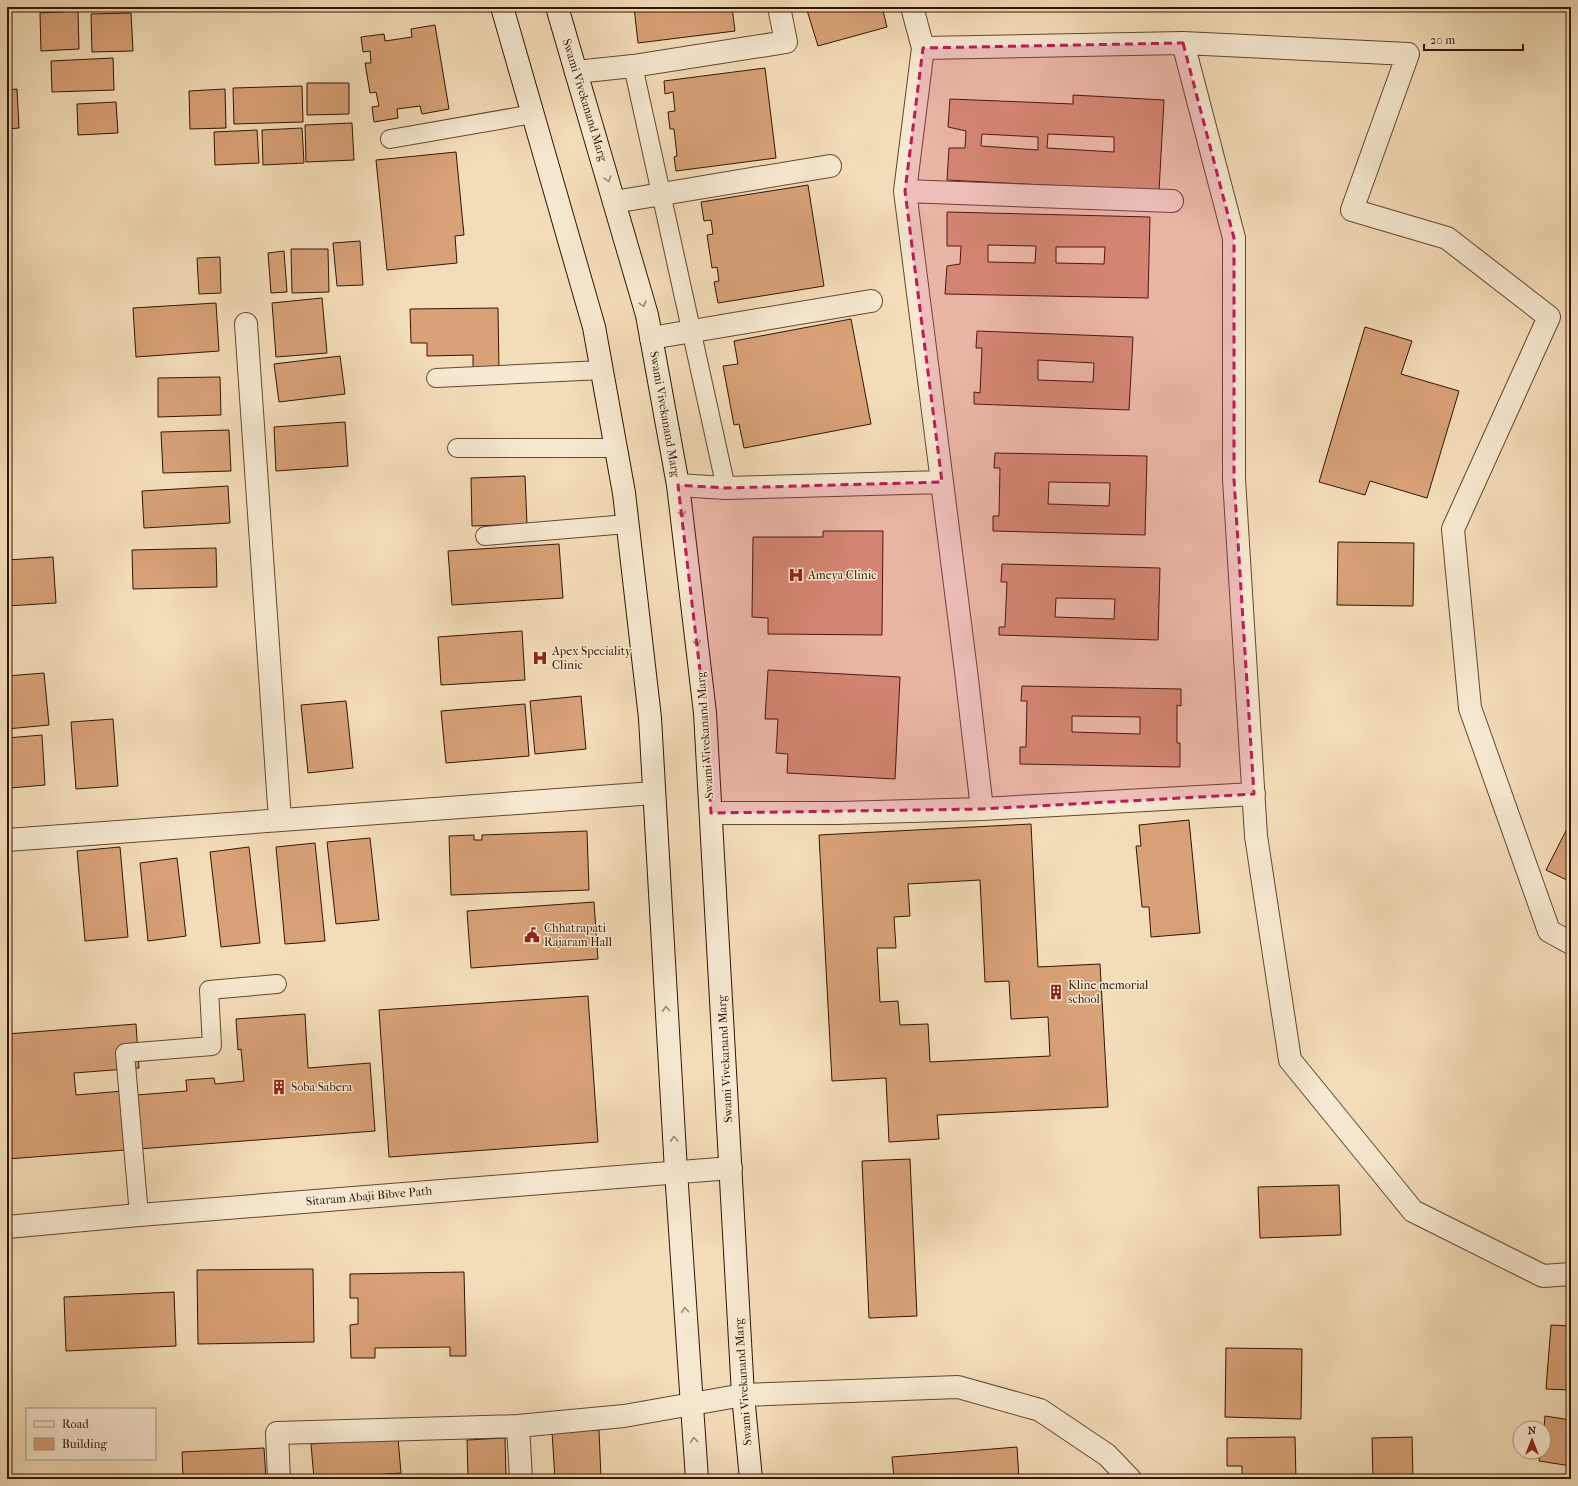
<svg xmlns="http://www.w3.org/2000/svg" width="1578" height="1486" font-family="'IM FELL French Canon',serif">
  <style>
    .building { fill: #d8a177; stroke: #321507; fill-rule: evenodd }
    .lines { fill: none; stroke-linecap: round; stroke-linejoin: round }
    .service-casing { stroke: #624733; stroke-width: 20 }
    .minor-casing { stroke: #624733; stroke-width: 24 }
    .tertiary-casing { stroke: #624733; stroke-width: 24 }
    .secondary-casing { stroke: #321507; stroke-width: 24 }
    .service { stroke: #f7e9d1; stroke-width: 18 }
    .minor { stroke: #f7e9d1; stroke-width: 22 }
    .tertiary { stroke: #f7e9d1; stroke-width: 22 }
    .secondary { stroke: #f7e9d1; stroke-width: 22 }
    .oneway { stroke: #9e8a76 }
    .marked { fill: #c2185b; fill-opacity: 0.2; stroke: #c2185b; stroke-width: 3; stroke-dasharray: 8 5; stroke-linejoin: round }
    .labels { text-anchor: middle; stroke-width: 3; stroke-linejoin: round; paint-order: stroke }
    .street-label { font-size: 12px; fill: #321507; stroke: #f7e9d1 }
    .poi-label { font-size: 12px; fill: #321507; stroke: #f7e9d1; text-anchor: start }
  </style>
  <rect width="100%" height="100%" fill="#f3ddb8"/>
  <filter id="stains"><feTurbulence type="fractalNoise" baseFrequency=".005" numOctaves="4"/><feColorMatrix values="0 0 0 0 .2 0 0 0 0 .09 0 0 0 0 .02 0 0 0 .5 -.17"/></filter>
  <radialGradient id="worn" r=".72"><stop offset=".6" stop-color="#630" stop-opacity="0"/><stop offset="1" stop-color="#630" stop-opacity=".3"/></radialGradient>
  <path class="building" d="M634,7H732L735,31L638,43Z
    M806,7H882L887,27L818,46Z
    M78,11L79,49L41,51L40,13Z
    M131,13L133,51L92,52L91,14Z
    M7,16L10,55H7Z
    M435,25L449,109L422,114L420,106L397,109L398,118L374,122L372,107L379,106L376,92L370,93L365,63H371L370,51L363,52L361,37L384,34L385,41L412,37L411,29Z
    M113,58L114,90L52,92L51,61Z
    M765,68L776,158L676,171L674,157L677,156L674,129H670L668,112L675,111L673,92L665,94L664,81Z
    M307,83H349V114L307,115Z
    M302,86L303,122L234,124L233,88Z
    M17,89L19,128L7,129V90Z
    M225,89L226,128L190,129L189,91Z
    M1073,95L1164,100L1159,191L947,180L949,148H965L966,131L948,127L950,99L1073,104ZM982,134L1038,137V150L981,146ZM1048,134L1114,137V152L1047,148Z
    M116,102L118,133L78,135L77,104Z
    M352,123L354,160L306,162L305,125Z
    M302,128L304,163L263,165L262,130Z
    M257,130L259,163L215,165L214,132Z
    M456,152L464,235L455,236L457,263L387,270L376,160Z
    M808,185L824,286L718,303L714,282L719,281L717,267L712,268L707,235L713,234L711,220L704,221L701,202Z
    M947,212L1150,217L1148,298L945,294L947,266L960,264L961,246H947ZM988,245L1036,246L1035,263L988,262ZM1056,247H1105L1104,264L1056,263Z
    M360,241L363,285L337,286L333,243Z
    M291,249H328L329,292L292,293Z
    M284,251L287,292L271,293L268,253Z
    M220,257L221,293L199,294L197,258Z
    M322,298L327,353L276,357L272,303Z
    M216,303L219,351L136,357L133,308Z
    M498,308L499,370H473V355L427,356V343H411L410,309Z
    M851,319L871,424L744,448L739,424L734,425L723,366L738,364L734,341Z
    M1365,327L1412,341L1401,374L1459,391L1427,498L1370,481L1365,495L1319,482Z
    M977,331L1133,337L1129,410L974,404V392L980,393L982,348H976ZM1038,360L1094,363L1093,382L1038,380Z
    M340,356L345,394L279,402L274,364Z
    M220,377L221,415L158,417V378Z
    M345,422L348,466L276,471L274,427Z
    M229,430L231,471L163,473L161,432Z
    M995,453L1147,456L1145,535L993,531V516H999L1000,468H994ZM1049,482L1110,483L1109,506L1048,504Z
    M525,476L527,524L472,526L471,478Z
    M228,486L230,523L144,528L142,491Z
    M823,531H883L882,635L768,634V618L752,617L753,537H823Z
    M1338,542L1414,543L1413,606L1337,605Z
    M559,544L563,598L452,605L448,551Z
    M216,548L217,587L133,589L132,550Z
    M53,557L56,603L7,606V560Z
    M1002,564L1160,568L1158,640L999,635V627H1005L1007,582H1001ZM1056,598L1115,599L1114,619L1055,617Z
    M1571,569V630L1567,570Z
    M522,631L525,680L441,685L438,637Z
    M768,670L900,677L895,779L787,773L788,754L776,753L778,719H765Z
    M44,673L49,725L7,729V676Z
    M1022,686L1181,689V706L1177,705V743H1180V767L1020,764V747H1026L1027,701H1021ZM1072,716L1140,717V734L1072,732Z
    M581,696L586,749L535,754L530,701Z
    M346,701L353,768L308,773L301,705Z
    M525,704L529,756L446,763L441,711Z
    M113,719L118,786L76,789L71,722Z
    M42,735L45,785L10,788L7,738Z
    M1189,820L1200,933L1151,937L1149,907H1142L1136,846H1141L1139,825Z
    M1571,821V882L1546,870Z
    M1031,824L1038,967L1100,964L1108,1107L937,1115L939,1139L889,1142L886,1078L832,1081L819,835ZM980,880L985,982L1009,981L1011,1019L1048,1017L1050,1056L930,1062L928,1024L900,1025L898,1001L880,1002L877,948H896L894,917L910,916L908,884Z
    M587,831L589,890L451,895L449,836L474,835V840H482V835Z
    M370,838L379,920L336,924L327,842Z
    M315,843L325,941L285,944L276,847Z
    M120,847L128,937L85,941L77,851Z
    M249,847L260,943L221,947L210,852Z
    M177,858L186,936L148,941L140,863Z
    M594,902L598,959L471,968L467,911Z
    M588,996L598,1142L389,1157L379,1010Z
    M305,1014L308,1068L370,1063L375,1131L7,1159V1034L136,1024L139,1068L74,1073L76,1095L123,1091L124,1096L187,1091L186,1080L214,1078L215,1084L244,1081L241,1049L238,1050L236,1019Z
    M910,1159L917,1316L869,1318L862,1161Z
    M1339,1185L1341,1235L1260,1238L1258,1187Z
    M313,1269L314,1342L198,1344L197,1270Z
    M464,1272L466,1356H450V1347L375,1348V1358H351L350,1325L358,1324V1298H350V1274Z
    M174,1292L176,1346L66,1351L64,1297Z
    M1551,1325L1571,1326V1390L1546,1389Z
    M1226,1348L1302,1349L1301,1419L1225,1417Z
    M1545,1416L1571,1420V1466L1539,1461L1540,1452H1544V1428Z
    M599,1430L601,1478L555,1479L552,1432Z
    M1295,1437L1296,1479H1242V1466H1227V1438Z
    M1412,1437L1413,1479H1373L1372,1438Z
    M398,1438L401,1473L314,1479L311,1444Z
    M505,1438L506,1476L468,1477L467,1440Z
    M1017,1447L1019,1479H894L892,1457Z
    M264,1448L266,1479H183L182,1452Z"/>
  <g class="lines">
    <g class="service-casing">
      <path id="service" d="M633,66L726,488
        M390,139L533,114
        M436,378L602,370
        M457,448H616
        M485,536L627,524
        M139,1215L125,1053L212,1046L209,990L277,984"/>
    </g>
    <g class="minor-casing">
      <path id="minor" d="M912,7L923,48L1183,43L1234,238V479L1256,836L1290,1060L1413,1211L1543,1276L1571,1274
        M1183,43L1408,54L1352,210L1447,238L1549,317L1453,529L1470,708L1549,931L1571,943
        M576,72L633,66L786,42L779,7
        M905,191L1172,201
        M614,202L830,166
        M246,324L280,820
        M651,338L871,301
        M942,482L966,671L982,809
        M678,485L726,488L942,482L905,191L923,48
        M711,813H839L982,809L1254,794
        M7,840L654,793
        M518,1426L521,1479
        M279,1479L277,1433L518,1426L624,1416L743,1395L958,1387L1040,1410L1107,1455L1130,1479"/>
    </g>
    <g class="tertiary-casing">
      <path id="tertiary" d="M7,1227L139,1215L731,1168"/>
    </g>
    <g class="secondary-casing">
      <path id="secondary" d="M502,7L594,327L624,493L650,718L676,1171L697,1479
        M557,7L647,315L678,485L705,713L743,1395L751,1479"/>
    </g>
    <use href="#service" class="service"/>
    <use href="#minor" class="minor"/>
    <use href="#tertiary" class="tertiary"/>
    <use href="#secondary" class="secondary"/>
  </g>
  <defs><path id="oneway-chevron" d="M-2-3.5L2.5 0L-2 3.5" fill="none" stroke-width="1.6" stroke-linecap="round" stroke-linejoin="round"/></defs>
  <g class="oneway">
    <use href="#oneway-chevron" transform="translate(608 179) rotate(74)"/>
    <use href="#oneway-chevron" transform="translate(643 304) rotate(74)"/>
    <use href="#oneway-chevron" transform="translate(682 514) rotate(83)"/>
    <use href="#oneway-chevron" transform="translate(697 643) rotate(83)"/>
    <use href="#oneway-chevron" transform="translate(666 1009) rotate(-93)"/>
    <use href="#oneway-chevron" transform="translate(674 1139) rotate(-93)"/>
    <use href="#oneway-chevron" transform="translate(685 1310) rotate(-94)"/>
    <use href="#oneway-chevron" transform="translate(694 1440) rotate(-95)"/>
  </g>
  <path class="marked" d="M1183,43L1234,238V479L1254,794L982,809L711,813L705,713L678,485L726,488L942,482L905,191L923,48Z"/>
  <defs>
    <g id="hospital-bare" transform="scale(1.2)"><path d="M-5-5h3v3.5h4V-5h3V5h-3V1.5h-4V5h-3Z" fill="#8f2418" stroke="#f7e9d1" stroke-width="2.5" paint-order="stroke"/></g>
    <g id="civic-bare" transform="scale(1.2)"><path d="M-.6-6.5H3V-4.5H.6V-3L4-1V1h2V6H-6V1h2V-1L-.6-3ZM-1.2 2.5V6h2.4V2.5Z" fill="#8f2418" stroke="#f7e9d1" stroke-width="2.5" paint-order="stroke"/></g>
    <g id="building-bare" transform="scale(1.2)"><path d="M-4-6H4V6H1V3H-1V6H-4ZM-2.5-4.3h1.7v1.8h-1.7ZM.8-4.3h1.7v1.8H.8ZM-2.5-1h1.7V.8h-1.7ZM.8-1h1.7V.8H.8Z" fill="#8f2418" stroke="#f7e9d1" stroke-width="2.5" paint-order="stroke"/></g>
  </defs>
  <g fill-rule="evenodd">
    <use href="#hospital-bare" x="796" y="575"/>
    <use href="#hospital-bare" x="540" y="658"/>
    <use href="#civic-bare" x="532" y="935"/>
    <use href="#building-bare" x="1056" y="992"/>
    <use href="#building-bare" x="279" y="1087"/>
  </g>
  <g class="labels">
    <g class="street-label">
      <text transform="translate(585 100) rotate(73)" y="4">Swami Vivekanand Marg</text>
      <text transform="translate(665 414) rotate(80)" y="4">Swami Vivekanand Marg</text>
      <text transform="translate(705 735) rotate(-94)" y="4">Swami Vivekanand Marg</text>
      <text transform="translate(725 1059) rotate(-93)" y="4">Swami Vivekanand Marg</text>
      <text transform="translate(369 1196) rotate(-5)" y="4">Sitaram Abaji Bibve Path</text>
      <text transform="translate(743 1382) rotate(-94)" y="4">Swami Vivekanand Marg</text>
    </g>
    <g class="poi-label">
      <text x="808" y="579">Ameya Clinic</text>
      <text x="552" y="655">Apex Speciality<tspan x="552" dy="14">Clinic</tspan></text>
      <text x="544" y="932">Chhatrapati<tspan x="544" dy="14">Rajaram Hall</tspan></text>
      <text x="1068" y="989">Kline memorial<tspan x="1068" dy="14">school</tspan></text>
      <text x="291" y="1091">Soba Sabera</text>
    </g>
  </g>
  <rect width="1578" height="1486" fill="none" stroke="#f3ddb8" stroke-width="24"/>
  <rect x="8" y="8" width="1562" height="1470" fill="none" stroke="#321507" stroke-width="2"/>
  <rect x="12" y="12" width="1554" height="1462" fill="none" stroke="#321507"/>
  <rect x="26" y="1408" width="130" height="52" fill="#f7e9d1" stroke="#a89480"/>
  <rect x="34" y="1421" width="20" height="6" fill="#f7e9d1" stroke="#a89480"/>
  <text x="62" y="1428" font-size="12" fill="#321507">Road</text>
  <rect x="34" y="1438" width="20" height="12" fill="#d8a177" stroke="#a89480"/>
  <text x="62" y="1448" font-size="12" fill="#321507">Building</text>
  <g transform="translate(1532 1440)"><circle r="19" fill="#f7e9d1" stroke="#a89480"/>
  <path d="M0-3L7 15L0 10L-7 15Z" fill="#8f2418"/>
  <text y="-6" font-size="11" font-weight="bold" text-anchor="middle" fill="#321507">N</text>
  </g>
  <path d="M1424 44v6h99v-6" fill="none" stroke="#321507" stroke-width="2"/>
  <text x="1430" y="44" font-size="12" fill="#321507" stroke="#f7e9d1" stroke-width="3" paint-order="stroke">20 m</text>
  <rect width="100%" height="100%" filter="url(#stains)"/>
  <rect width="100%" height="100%" fill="url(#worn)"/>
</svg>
